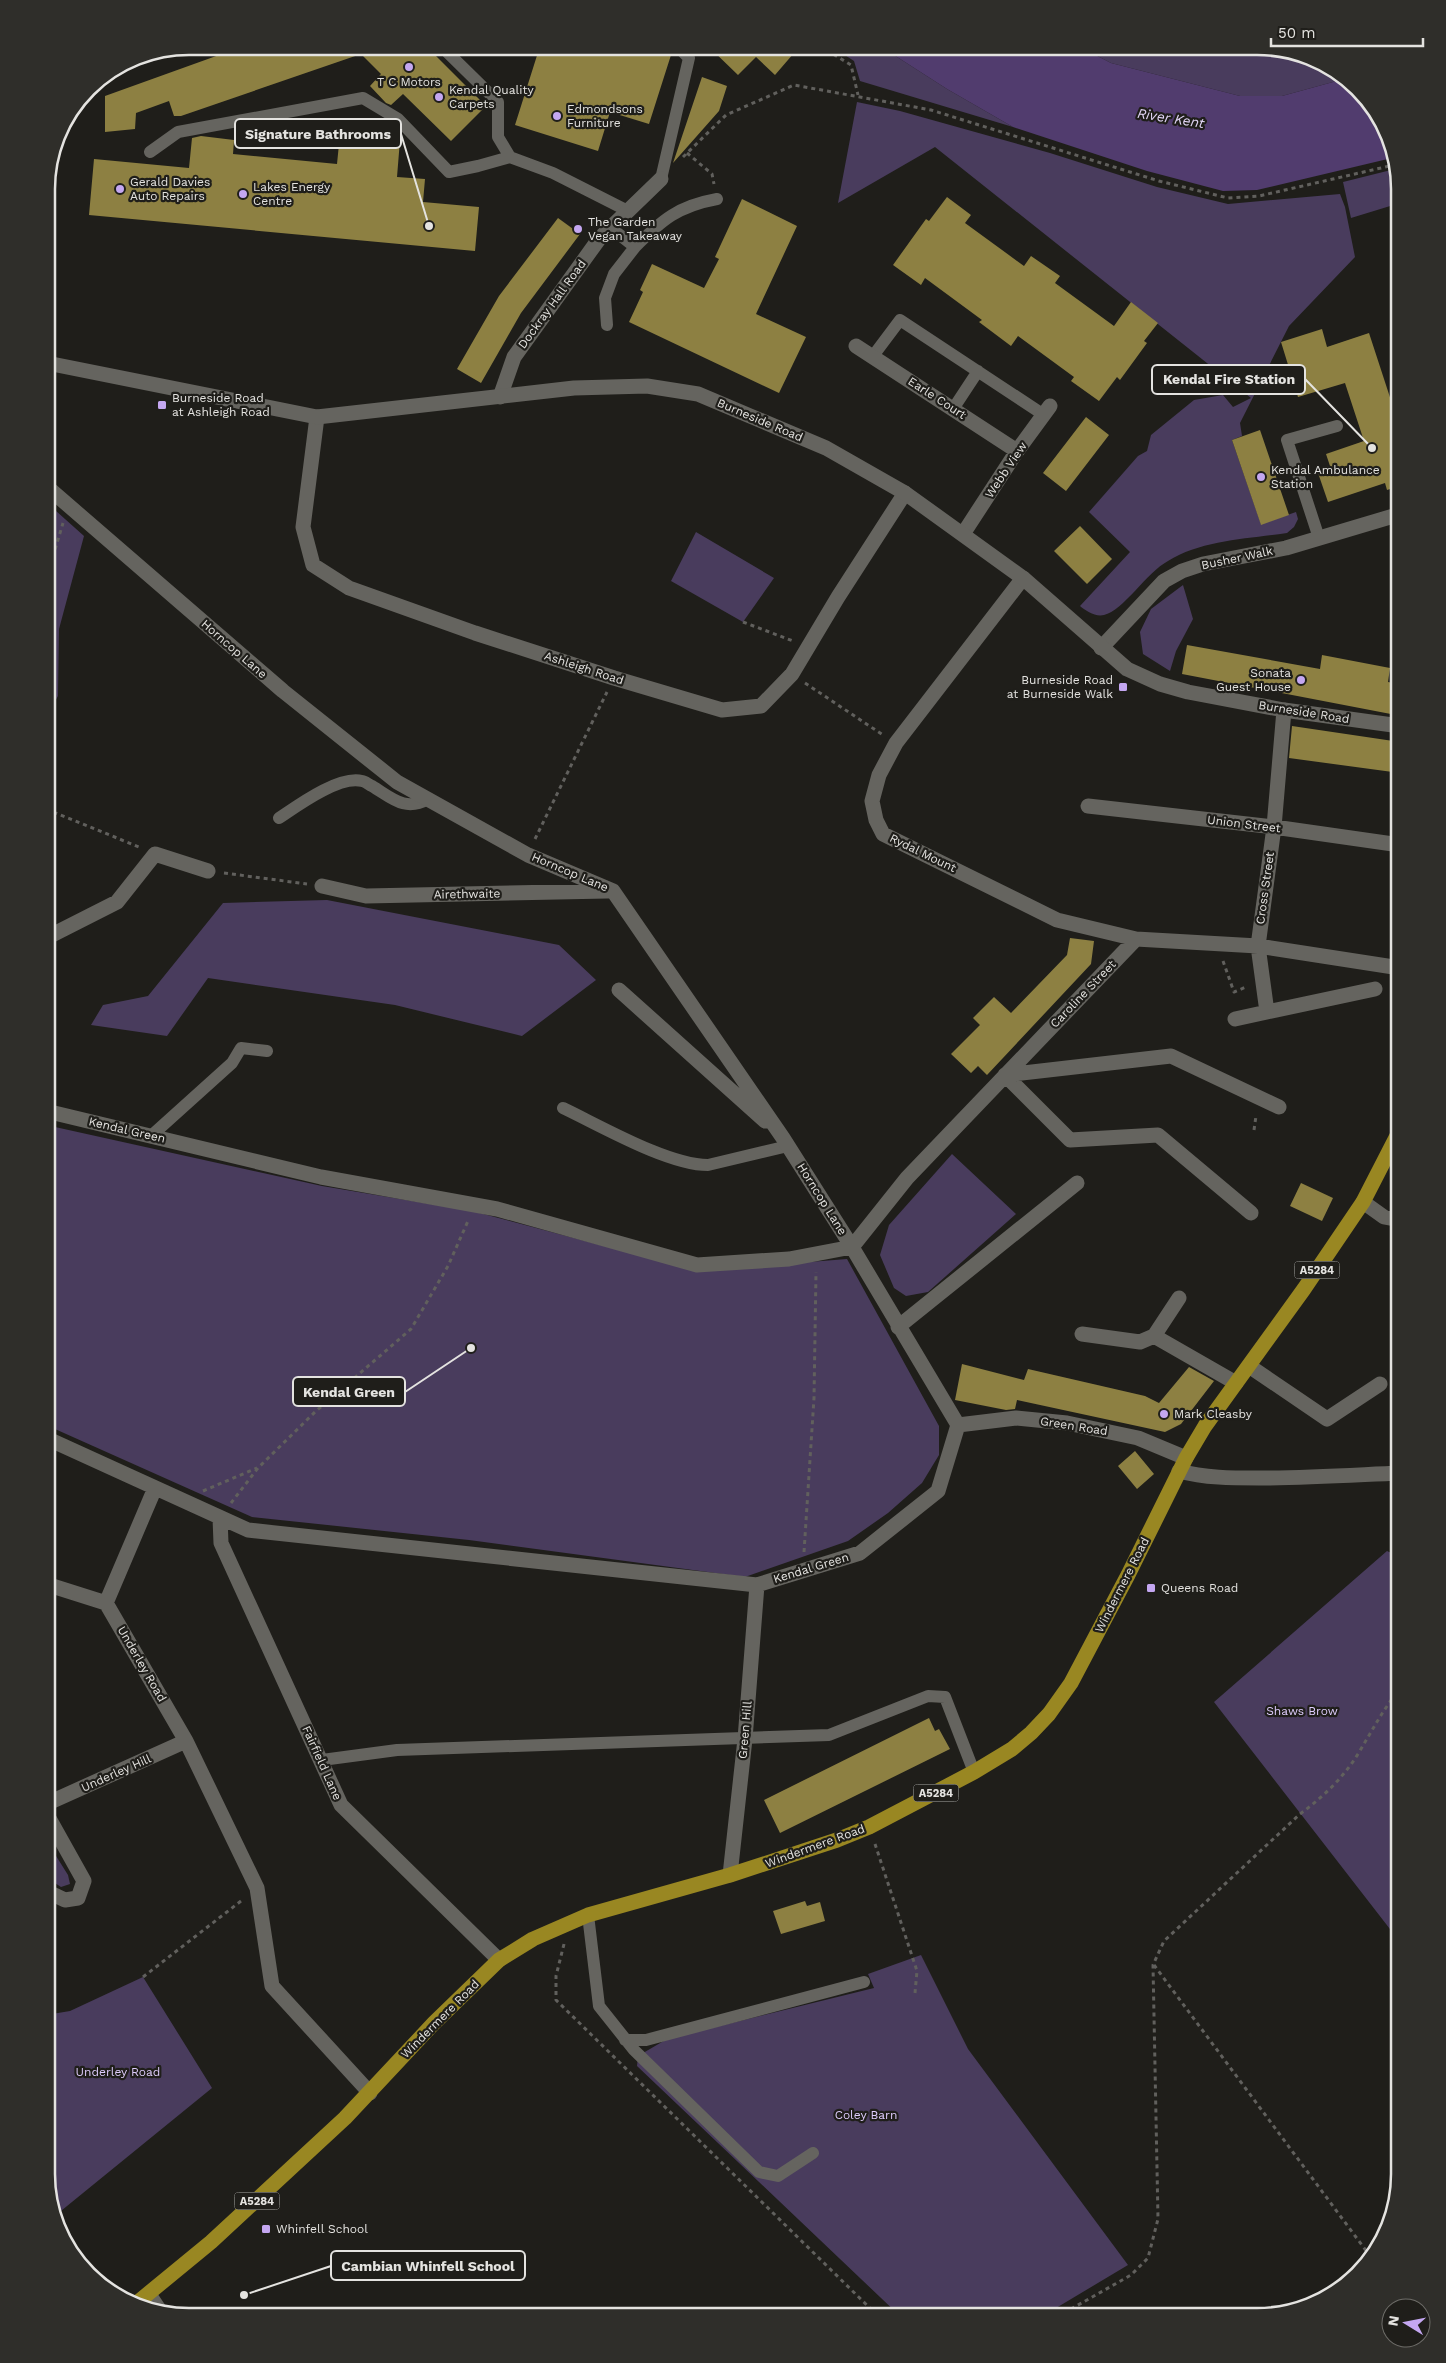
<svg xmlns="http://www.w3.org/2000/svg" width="1446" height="2363" font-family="'Work Sans',sans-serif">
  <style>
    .green { fill: #493c5d }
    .water { fill: #513c6e }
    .building { fill: #8d8042 }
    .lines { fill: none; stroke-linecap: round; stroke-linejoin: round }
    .path { stroke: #61605d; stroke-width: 3; stroke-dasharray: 4 4; stroke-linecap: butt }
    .service { stroke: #65645f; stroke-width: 12 }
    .minor { stroke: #65645f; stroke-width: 15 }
    .tertiary { stroke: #65645f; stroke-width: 15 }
    .trunk { stroke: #998722; stroke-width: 15 }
    .poi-dot { fill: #c4a7f1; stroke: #1f1e1a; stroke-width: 2 }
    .labels { text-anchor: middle; stroke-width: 4.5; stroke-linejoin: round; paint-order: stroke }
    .shield { fill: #1f1e1a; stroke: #a9a8a5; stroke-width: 1 }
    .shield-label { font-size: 11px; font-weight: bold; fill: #e4e3e0 }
    .poi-label { font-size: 12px; fill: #e4e3e0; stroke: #1f1e1a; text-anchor: start }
    .street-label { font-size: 12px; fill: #e4e3e0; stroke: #1f1e1a }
    .park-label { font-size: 12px; fill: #deccfc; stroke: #1f1e1a }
    .water-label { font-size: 14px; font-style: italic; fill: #e0d4f4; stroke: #1f1e1a }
    .rim { fill: none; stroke: #e4e3e0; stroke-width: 2.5 }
    .leader { fill: none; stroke: #e4e3e0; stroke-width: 2 }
    .callout-dot { fill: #e4e3e0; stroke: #1f1e1a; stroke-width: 2 }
    .callout { fill: #1f1e1a; stroke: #e4e3e0; stroke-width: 2 }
    .callout-label { font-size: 14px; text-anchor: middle; font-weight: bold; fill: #e4e3e0 }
  </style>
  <rect width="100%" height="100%" fill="#1f1e1a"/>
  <path class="green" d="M831,46H880L947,89L1013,127L860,81L854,61Z
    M1080,47H1267L1337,70L1344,79L1282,96H1240L1111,63Z
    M857,102L900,111L1050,153L1157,187L1228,204L1340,194L1345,207L1355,257L1289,326L1240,423L1242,436L1232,440L1261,524L1296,512L1298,519L1294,527L1287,533C1248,539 1202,540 1168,561C1147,572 1123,611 1104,615C1095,617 1086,611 1080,606L1130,552L1089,512L1138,456L1147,451L1151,435L1194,400L1223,395L1233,407L1251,398L935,147L838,203Z
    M1395,169L1400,189V203L1351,218L1343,182Z
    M46,502L84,536L59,629L58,696L46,718Z
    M696,532L774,578L743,622L671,581Z
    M1183,585L1193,619L1176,651L1170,671L1143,654L1140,632L1151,609Z
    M327,900L559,945L596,980L522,1036L395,1005L208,978L167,1036L91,1025L103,1005L148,996L223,903Z
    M46,1125L322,1186L472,1211L698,1271L847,1259L939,1426V1455L922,1483L888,1513L848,1541L745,1577L469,1540L252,1517L46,1425Z
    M952,1154L1016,1214L928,1292L906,1296L894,1288L880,1255L889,1225Z
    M1387,1551L1400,1557V1942L1214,1702Z
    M46,1840L68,1875L70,1884L61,1887L46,1877Z
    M921,1955L968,2049L1128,2265L1041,2317H901L637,2066L638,2056L667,2039L874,1988L868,1974Z
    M143,1977L212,2088L56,2215L46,2174V2015L70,2011Z"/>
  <path class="water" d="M880,46L1080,47L1111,63L1240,96H1282L1344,79L1385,125L1392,158L1257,190L1223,191L1147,171L1013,127L947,89Z"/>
  <path class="building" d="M244,46H426L486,106L451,141L403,94L391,105L386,103L370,86L381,74L361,54L181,116H174L169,101L136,113L135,129L105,132V96Z
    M540,46H645L671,55L649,124L610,112L598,151L515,125Z
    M708,46H800L775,75L756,57L738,75Z
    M702,77L727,86L719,111L673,163Z
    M340,134L400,140L397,177L425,179L423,202L479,207L475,251L89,215L94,159L189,168L192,138L201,136L234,140L233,154L337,164Z
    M947,197L971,215L965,223L1024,266L1031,256L1060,276L1055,283L1114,326L1131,302L1158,323L1144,341L1147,343L1120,380L1117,377L1099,401L1071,381L1074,377L1018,336L1011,346L979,322L982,320L925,278L921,285L893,265L926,219L929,221Z
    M742,199L797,226L756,314L806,337L779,393L629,322L643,292L640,290L652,264L704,288L719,259L715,257Z
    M558,218L580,234L521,313L481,383L457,369L499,296Z
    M1322,329L1327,347L1369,333L1400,428V486L1387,490L1385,483L1328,502L1317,470L1330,466L1326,454L1364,441L1345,383L1298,397L1281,342Z
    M1086,417L1109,435L1066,491L1043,473Z
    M1260,430L1289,515L1261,525L1232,440Z
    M1080,526L1112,559L1087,584L1054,551Z
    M1187,645L1320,669L1322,655L1390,668L1388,682L1393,683L1396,715L1182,674Z
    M1292,726L1400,742V773L1289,758Z
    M1070,938L1094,941L1091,964L987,1075L978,1066L971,1073L951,1054L980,1025L973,1018L994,997L1011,1013L1067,955Z
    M1301,1183L1333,1198L1322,1221L1290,1206Z
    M962,1364L1024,1380L1028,1369L1145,1396L1159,1403L1189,1367L1214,1381L1181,1424L1165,1432L1017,1400L1015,1409L1006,1410L955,1400Z
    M1135,1451L1154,1474L1137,1489L1118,1466Z
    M929,1718L935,1731L939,1729L950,1749L780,1833L764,1800Z
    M805,1901L807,1906L820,1902L825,1921L781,1934L773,1911Z"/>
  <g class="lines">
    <path class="path" d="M820,46L851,65L858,95
      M687,153L712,174L714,184
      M683,157L726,115L794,85L931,110L1159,181L1228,198L1259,196L1394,165
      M46,580L63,523
      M743,622L793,641
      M805,683L883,735
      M46,809L139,847
      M535,839L607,692
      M224,873L307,884
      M1223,961L1234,992L1246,987
      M1254,1130L1256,1116
      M203,1491L257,1468
      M231,1503L258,1468L315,1412L411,1329L448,1266L468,1221
      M804,1552L814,1398L816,1272
      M875,1844L917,1971L915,1993
      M564,1944L556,1976V2000L879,2317
      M1154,1965L1370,2256
      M143,1977L241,1901
      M1057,2317L1131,2275L1148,2258L1158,2219L1153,1965L1164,1941L1300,1814C1323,1797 1343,1778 1358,1754C1372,1731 1383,1709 1400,1689"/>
    <path class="service" d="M441,46L498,102V137L510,157L553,173L628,211
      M150,152L178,132L363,98L398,119L449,172L478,166L510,157
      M661,179L689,58L677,46
      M635,247C662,220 678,206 717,199
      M607,325L605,298L614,274L635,247L611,228
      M873,356L900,320L1044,415
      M953,409L978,371
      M1319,538L1287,440L1337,426
      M279,818C297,806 339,775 362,781C365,781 369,785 372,786C392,798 405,812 428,799
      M563,1108C601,1126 668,1165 708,1165L788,1146
      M151,1136L232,1063L241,1048L267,1051
      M322,1760L397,1750L829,1735L928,1696L945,1697L974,1772
      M588,1915L599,2006L634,2050L759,2172L778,2176L813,2153
      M625,2040H646L864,1982
      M150,2293L162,2311"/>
    <path class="minor" d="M856,346L1017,451
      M500,397L514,357L599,239L661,179
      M317,417L303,527L313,565L349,588L475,633L614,678L722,710L761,706L792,674L838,597L905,493
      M46,486L283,691L397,782L528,855L613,891L783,1138L852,1247L958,1425
      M963,534L1017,451L1050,406
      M1023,578L896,743L879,775L872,801L876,820L883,834L1057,920L1136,939
      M1101,648L1164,581L1182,571L1203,564L1286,548L1400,514
      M1284,710L1274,827L1258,946L1267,1012L1375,989
      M1088,806L1274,827L1400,845
      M322,886L366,896L607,891
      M46,938L117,902L155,854L208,871
      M619,990L765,1121
      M1235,1019L1267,1012
      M1005,1075L1070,1140L1158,1135L1251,1213
      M1005,1075L1171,1056L1279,1107
      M46,1111L321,1177L497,1209L697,1265L789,1259L852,1247L907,1178L1136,939L1258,946L1400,968
      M1363,1202L1384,1217L1400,1220
      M898,1327L1077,1183
      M1082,1334L1140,1342L1154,1336L1236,1383
      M1154,1336L1179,1298
      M1249,1366L1327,1419L1380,1384
      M958,1425L1016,1418L1067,1423L1138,1438L1186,1458
      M46,1438L248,1530L757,1585L860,1553L938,1491L958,1425
      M1179,1471C1205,1478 1232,1478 1259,1478C1306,1478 1353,1475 1400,1473
      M155,1488L106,1603L186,1741L257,1888L272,1986L370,2093
      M220,1518L221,1543L341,1805L499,1960
      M46,1584L106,1603
      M46,1804L186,1741
      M730,1875L745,1739L757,1585
      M46,1891L65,1900L78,1898L84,1881L46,1813"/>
    <path class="tertiary" d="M47,363L317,417L574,388L647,386L698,394L826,448L905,493L1023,578L1127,669L1160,684L1188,692L1284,710L1400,726"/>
    <path class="trunk" d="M138,2302L211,2242L345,2118L434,2023L499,1960L533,1939L588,1915L730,1875L837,1840L869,1827L974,1772L1012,1749L1031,1733L1049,1714L1071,1683L1128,1575L1186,1458L1205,1426L1304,1289L1363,1202L1400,1130"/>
  </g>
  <g class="poi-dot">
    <circle cx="409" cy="67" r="5"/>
    <circle cx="439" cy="97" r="5"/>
    <circle cx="557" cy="116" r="5"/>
    <circle cx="120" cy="189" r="5"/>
    <circle cx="243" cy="194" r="5"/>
    <circle cx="578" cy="229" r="5"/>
    <rect x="157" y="400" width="10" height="10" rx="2.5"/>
    <circle cx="1261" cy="477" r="5"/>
    <circle cx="1301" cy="680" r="5"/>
    <rect x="1118" y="682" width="10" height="10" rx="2.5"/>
    <circle cx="1164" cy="1414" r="5"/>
    <rect x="1146" y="1583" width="10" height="10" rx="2.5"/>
    <rect x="261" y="2224" width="10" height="10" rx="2.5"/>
  </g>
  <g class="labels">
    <g class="shield">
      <rect x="1294.5" y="1261.5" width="45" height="17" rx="4"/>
      <rect x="913.5" y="1784.5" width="45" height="17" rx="4"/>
      <rect x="234.5" y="2192.5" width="45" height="17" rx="4"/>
    </g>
    <g class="shield-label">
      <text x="1317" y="1274">A5284</text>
      <text x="936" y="1797">A5284</text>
      <text x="257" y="2205">A5284</text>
    </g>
    <g class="poi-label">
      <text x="409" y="86" text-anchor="middle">T C Motors</text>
      <text x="449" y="94">Kendal Quality<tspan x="449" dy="14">Carpets</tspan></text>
      <text x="567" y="113">Edmondsons<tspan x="567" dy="14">Furniture</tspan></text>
      <text x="130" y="186">Gerald Davies<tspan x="130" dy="14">Auto Repairs</tspan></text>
      <text x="253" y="191">Lakes Energy<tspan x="253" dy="14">Centre</tspan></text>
      <text x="588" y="226">The Garden<tspan x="588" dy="14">Vegan Takeaway</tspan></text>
      <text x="172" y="402">Burneside Road<tspan x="172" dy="14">at Ashleigh Road</tspan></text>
      <text x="1271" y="474">Kendal Ambulance<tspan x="1271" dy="14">Station</tspan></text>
      <text x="1291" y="677" text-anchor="end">Sonata<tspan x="1291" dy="14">Guest House</tspan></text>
      <text x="1113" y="684" text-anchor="end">Burneside Road<tspan x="1113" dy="14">at Burneside Walk</tspan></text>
      <text x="1174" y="1418">Mark Cleasby</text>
      <text x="1161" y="1592">Queens Road</text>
      <text x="276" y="2233">Whinfell School</text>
    </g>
    <g class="street-label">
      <text transform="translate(552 304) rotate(-54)" y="4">Dockray Hall Road</text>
      <text transform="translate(937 398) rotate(33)" y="4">Earle Court</text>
      <text transform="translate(760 420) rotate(23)" y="4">Burneside Road</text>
      <text transform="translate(1006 470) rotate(-56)" y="4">Webb View</text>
      <text transform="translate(1237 558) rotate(-12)" y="4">Busher Walk</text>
      <text transform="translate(234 649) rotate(41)" y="4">Horncop Lane</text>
      <text transform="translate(584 668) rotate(18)" y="4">Ashleigh Road</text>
      <text transform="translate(1304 712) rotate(9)" y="4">Burneside Road</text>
      <text transform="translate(1244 824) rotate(7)" y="4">Union Street</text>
      <text transform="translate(923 853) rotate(26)" y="4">Rydal Mount</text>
      <text transform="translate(570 872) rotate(23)" y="4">Horncop Lane</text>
      <text transform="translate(1265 888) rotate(-82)" y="4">Cross Street</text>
      <text transform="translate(467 894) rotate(-1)" y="4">Airethwaite</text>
      <text transform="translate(1083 994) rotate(-46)" y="4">Caroline Street</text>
      <text transform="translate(127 1130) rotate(13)" y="4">Kendal Green</text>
      <text transform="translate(822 1199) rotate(58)" y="4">Horncop Lane</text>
      <text transform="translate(1074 1426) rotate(9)" y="4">Green Road</text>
      <text transform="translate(811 1568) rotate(-17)" y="4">Kendal Green</text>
      <text transform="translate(1122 1585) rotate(-63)" y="4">Windermere Road</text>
      <text transform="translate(142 1664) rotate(60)" y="4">Underley Road</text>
      <text transform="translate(745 1730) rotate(-85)" y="4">Green Hill</text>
      <text transform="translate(322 1763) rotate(66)" y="4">Fairfield Lane</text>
      <text transform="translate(116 1773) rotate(-24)" y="4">Underley Hill</text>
      <text transform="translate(815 1846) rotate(-20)" y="4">Windermere Road</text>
      <text transform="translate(440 2019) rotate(-45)" y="4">Windermere Road</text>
    </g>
    <g class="park-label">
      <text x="1302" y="1715">Shaws Brow</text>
      <text x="118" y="2076">Underley Road</text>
      <text x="866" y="2119">Coley Barn</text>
    </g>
    <g class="water-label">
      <text transform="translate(1171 118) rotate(9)" y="5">River Kent</text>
    </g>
  </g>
  <path d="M0 0H1446V2363H0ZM189 55H1257A134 134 0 0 1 1391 189V2174A134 134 0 0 1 1257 2308H189A134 134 0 0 1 55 2174V189A134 134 0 0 1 189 55Z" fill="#2f2e2a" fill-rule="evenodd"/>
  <path class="rim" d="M189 55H1257A134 134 0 0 1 1391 189V2174A134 134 0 0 1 1257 2308H189A134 134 0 0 1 55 2174V189A134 134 0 0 1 189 55Z"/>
  <path class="leader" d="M429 226L401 134M1372 448L1305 379M471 1348L405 1392M244 2295L331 2266"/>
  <g class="callout-dot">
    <circle cx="429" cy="226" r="5"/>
    <circle cx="1372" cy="448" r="5"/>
    <circle cx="471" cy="1348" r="5"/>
    <circle cx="244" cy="2295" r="5"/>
  </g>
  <g class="callout">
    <rect x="235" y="119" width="166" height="29" rx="5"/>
    <rect x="1152" y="365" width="153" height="29" rx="5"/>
    <rect x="293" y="1377" width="112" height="29" rx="5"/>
    <rect x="331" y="2251" width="194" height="29" rx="5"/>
  </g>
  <g class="callout-label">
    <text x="318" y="139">Signature Bathrooms</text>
    <text x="1229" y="384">Kendal Fire Station</text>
    <text x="349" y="1397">Kendal Green</text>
    <text x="428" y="2271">Cambian Whinfell School</text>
  </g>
  <g transform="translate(1406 2323) rotate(280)"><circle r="24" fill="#1f1e1a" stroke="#6e6d69"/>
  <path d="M0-4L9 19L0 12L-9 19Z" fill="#c4a7f1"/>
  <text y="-8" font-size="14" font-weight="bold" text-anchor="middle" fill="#e4e3e0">N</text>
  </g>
  <path d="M1271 38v8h152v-8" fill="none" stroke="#e4e3e0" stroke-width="2.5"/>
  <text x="1278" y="38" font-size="15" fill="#e4e3e0" stroke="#1f1e1a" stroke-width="4" paint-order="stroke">50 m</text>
</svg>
